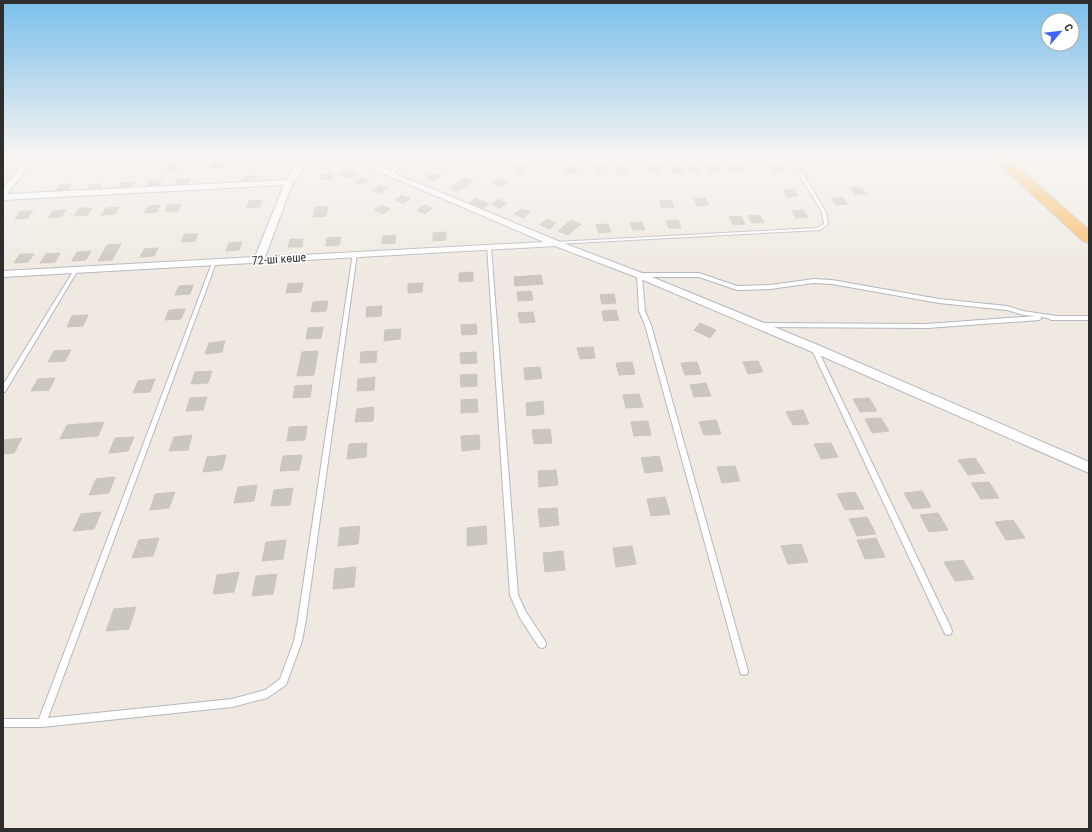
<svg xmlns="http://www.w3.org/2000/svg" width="1092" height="832" font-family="'Roboto Condensed',sans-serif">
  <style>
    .building { fill: #cbc7bf; stroke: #cbc5ba }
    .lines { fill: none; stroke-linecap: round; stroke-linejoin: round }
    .service-casing { stroke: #b4b7c1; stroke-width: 2 }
    .minor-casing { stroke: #b4b7c1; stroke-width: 2 }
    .trunk-casing { stroke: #c9c9c9; stroke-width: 2 }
    .service { fill: #fff; fill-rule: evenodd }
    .minor { fill: #fff; fill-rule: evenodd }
    .trunk { fill: #f8ba60; fill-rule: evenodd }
    .labels { text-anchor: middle; stroke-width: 3; stroke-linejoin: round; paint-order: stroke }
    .far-street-label { font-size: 12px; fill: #2e2e2e; stroke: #fff }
  </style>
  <rect width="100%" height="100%" fill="#efe9e1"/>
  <path class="building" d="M225,161L222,167L210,168L213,162Z
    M3,164H13L8,170H3Z
    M169,164H180L177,170H165Z
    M707,165H718L720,172H709Z
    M729,165L740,166L742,172H731Z
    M770,165H781L783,171H773Z
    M515,166L526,167L525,173H515Z
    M565,166L576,167V173H565Z
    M596,166H606V173L596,172Z
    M617,166L628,167V173H618Z
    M650,166H660L661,173L650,172Z
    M672,166H682L683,173H673Z
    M688,166H698L700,172H689Z
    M347,169L357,173L349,178L339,173Z
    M333,173L332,179L320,180L321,174Z
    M433,173L441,176L434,181L426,177Z
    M256,176L253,182L241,183L244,177Z
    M362,177L370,180L362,185L354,182Z
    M465,177L474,181L459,191L450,188Z
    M177,179H190L187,185L174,186Z
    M499,179L508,182L501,187L493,184Z
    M149,181H162L158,187L146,188Z
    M134,182L130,189H117L121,183Z
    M72,184L68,191H55L60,185Z
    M102,184L98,191H85L90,185Z
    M380,185L388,188L380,193L372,190Z
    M861,187L867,194L856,195L850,188Z
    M794,189L798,196L787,197L783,190Z
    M402,195L410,199L403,204L395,200Z
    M842,197L848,204L836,205L831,198Z
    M476,198L489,204L482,209L469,203Z
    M705,198L709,205L697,206L694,199Z
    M498,199L507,203L500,208L491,204Z
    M262,200L260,207L247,208L249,201Z
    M671,200L674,207L662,208L659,201Z
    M181,204L178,211L165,212L168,205Z
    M160,205L157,212L144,213L148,206Z
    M382,205L390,209L382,214L374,210Z
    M424,205L433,208L425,214L417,210Z
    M328,206L326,216L313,217L315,207Z
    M119,207L115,214L101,215L106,208Z
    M79,208H92L88,215L74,216Z
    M521,209L530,212L523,218L514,214Z
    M66,210L61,217L48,218L53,211Z
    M803,210L808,217L796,218L792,211Z
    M20,211H33L28,218L15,219Z
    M759,215L764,222L752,223L748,216Z
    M741,216L745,224L733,225L729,217Z
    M547,219L556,223L550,229L540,225Z
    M571,220L581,224L568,235L558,231Z
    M678,220L681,228H669L666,221Z
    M642,222L645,230H633L630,223Z
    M608,224L611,232L599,233L596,225Z
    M446,232V240L433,241V233Z
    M185,234H198L195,241L181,242Z
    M396,235L395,243L382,244L383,236Z
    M341,237L339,245L326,246L327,238Z
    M290,239H303L302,247H288Z
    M242,242L239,250L226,251L229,243Z
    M121,244L112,260L98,261L107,245Z
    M158,248L154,256L140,257L144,249Z
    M91,251L86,260L72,261L77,252Z
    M60,253L55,262L40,263L46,254Z
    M20,254H34L28,262L14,263Z
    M473,272V281L459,282V273Z
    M541,275L543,284L515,286L514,277Z
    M303,283L301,292L286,293L288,284Z
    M423,283L422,292L408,293V284Z
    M193,285L190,294L175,295L179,286Z
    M531,291L533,300L518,301L517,292Z
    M614,294L616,303L602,304L600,295Z
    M328,301L326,311L311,312L313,302Z
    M382,306L381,316L366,317L367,307Z
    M185,309L181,319L165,320L169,310Z
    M616,310L619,320L604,321L602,311Z
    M533,312L535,322L520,323L518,313Z
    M88,315L83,326L67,327L72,316Z
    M700,323L716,330L710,338L694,330Z
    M476,324L477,334L462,335L461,325Z
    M323,327L321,338L306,339L308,328Z
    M401,329L400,339L384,341L385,330Z
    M225,341L222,352L205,354L209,343Z
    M593,347L595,358L580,359L577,348Z
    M71,350L65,361L48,362L54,351Z
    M318,351L314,375L297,376L302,352Z
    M377,351L376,362L360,363L361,352Z
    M476,352L477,363L461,364L460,353Z
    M758,361L763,372L748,374L743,362Z
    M632,362L635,374L619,375L616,363Z
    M697,362L701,374L685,375L681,363Z
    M540,367L542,378L525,380L524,368Z
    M212,371L208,383L191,384L195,372Z
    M477,374V386L461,387L460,375Z
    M375,377L374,390L357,391L358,379Z
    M55,378L49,390L31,391L38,379Z
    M155,379L150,392L133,393L138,381Z
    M706,383L711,396L694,397L690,385Z
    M312,385L310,397L293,398L295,386Z
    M639,394L643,407L626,408L623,395Z
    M207,397L203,410L186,411L190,398Z
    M869,398L877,411L860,412L853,399Z
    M477,399L478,412L461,413V400Z
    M543,401L544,414L527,416L526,403Z
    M374,407L373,421L355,422L357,409Z
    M803,410L809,424L793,425L786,412Z
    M881,418L889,431L872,433L865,419Z
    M716,420L721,434L704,435L699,422Z
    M648,421L651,435L634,436L631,422Z
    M104,422L98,436L60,439L67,425Z
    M307,426L305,440L287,441L289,427Z
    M550,429L552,443L534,444L532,430Z
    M192,435L188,450L169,451L174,437Z
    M479,435L480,449L462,451L461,436Z
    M134,437L128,451L109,453L115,438Z
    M22,438L14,453L3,454V440Z
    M367,443L366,457L347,459L349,444Z
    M831,443L838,457L821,459L814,444Z
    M226,455L222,470L203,472L207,457Z
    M302,455L299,470L280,471L283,456Z
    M659,456L663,471L645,473L641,458Z
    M975,458L985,473L968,475L958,460Z
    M735,466L740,481L722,483L717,467Z
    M556,470L558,485L539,487L538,471Z
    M115,477L109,493L89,495L96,479Z
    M989,482L999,498L981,499L971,483Z
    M257,485L254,501L234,503L238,487Z
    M293,488L290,505L271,506L274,490Z
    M922,491L931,507L913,509L904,493Z
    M175,492L169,508L150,510L155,494Z
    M855,492L864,509L845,510L837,494Z
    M665,497L670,514L651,516L647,499Z
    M557,508L559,525L540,527L538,509Z
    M101,512L94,529L73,531L81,514Z
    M938,513L948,530L929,532L920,515Z
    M867,517L876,534L857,536L849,519Z
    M1013,520L1025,538L1006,540L995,522Z
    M360,526L358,544L338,546L340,528Z
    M486,526L487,544L467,546V528Z
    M159,538L153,556L132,558L139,540Z
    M876,538L885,557L865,559L857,540Z
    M286,540L283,559L262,561L266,542Z
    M801,544L808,562L788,564L781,546Z
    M632,546L636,564L616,567L613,548Z
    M563,551L565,570L545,572L543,553Z
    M963,560L974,579L955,581L944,562Z
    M356,567L354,587L333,589L335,569Z
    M239,572L234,592L213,594L217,575Z
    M277,574L273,594L252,596L256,576Z
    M136,607L129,629L106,631L114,609Z"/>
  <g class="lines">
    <g class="service-casing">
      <path id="service" d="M405,158H409L405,164L391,175H389V173L402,162Z
        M791,158H795L797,164L826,212L828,224L820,230L556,244L554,243L556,242L817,228L824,224L822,212L793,164Z
        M487,246H491V247L518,595L526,612L545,641L546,644L545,647L542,648L539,647L520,618L510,595Z
        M353,253H355L357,254L306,619L302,641L286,685L267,698L232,707L42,727H3V719H39L212,263L214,261L216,263L48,718L232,699L265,690L280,679L294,641L298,619Z
        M76,268L78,270L5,392H3V385L74,270Z
        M639,273H699L737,286L770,285L814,279L832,280L939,299L1007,306L1023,311L1056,316H1089V320H1051L1048,318L1041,317V319L1039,320L927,328L763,327L760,325L763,323L927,324L1036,316L1023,315L1007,310L939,303L832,284L814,283L770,289L737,290L699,277H642L645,311L651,325L748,671L747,674L744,675L741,674L740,671L645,325L639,311L637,275Z
        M814,346L817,348L951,628L952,631L951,634L948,635L945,634L811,348Z"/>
    </g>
    <g class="minor-casing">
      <path id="minor" d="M28,158H36L7,194L286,180L302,158H310L293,182L265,257L544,242L347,158H358L558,241L642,273L818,345L1089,462V473L810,351L636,277L555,246L3,277V271L255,257L284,185L3,200V188Z"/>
    </g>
    <g class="trunk-casing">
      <path id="trunk" d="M992,158H1007L1089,230V243L1083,241Z"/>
    </g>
    <use href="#service" class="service"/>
    <use href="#minor" class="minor"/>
    <use href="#trunk" class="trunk"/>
  </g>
  <linearGradient id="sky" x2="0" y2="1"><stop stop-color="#7abfeb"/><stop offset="0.57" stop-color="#f8f5f2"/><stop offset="1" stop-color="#f8f5f2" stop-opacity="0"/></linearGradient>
  <rect width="1092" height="275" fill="url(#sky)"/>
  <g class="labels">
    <g class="far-street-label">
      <text transform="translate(279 259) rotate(-4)" y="4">72-ші көше</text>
    </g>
  </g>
  <rect width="1092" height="832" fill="none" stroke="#2e2e2e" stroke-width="8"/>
  <g transform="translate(1060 32) rotate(62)"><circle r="19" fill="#ffffff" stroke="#ababab"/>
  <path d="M0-3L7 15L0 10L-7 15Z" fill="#4264fb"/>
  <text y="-6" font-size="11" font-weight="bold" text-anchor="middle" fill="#2e2e2e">С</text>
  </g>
</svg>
